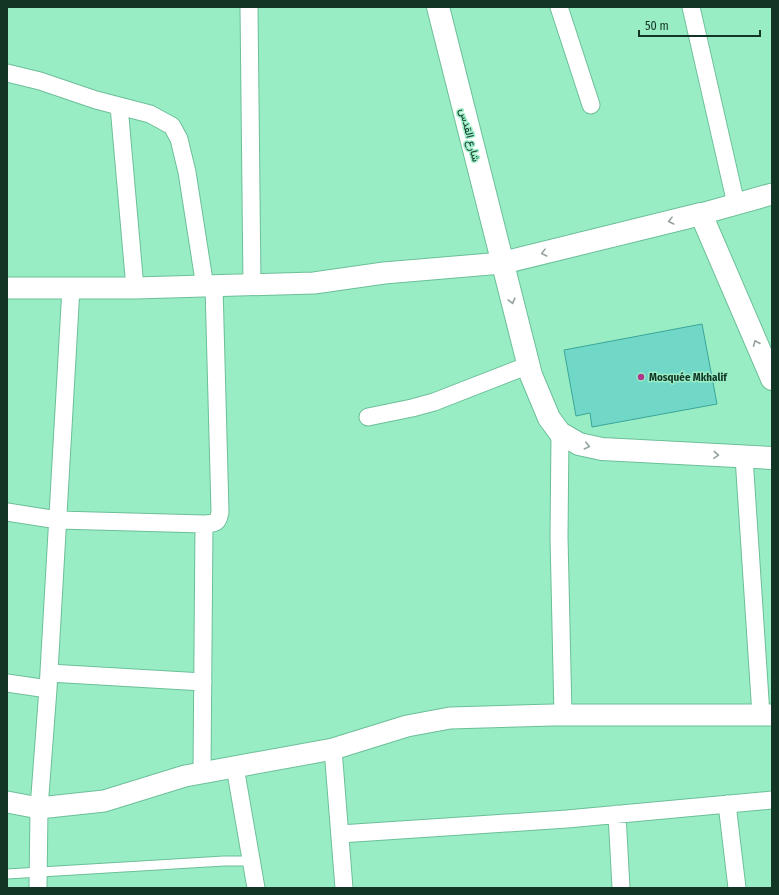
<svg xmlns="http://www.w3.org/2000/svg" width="779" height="895" font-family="'Fira Sans Condensed',Vazirmatn,sans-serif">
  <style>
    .building { fill: #71d8c8; stroke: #3ba698 }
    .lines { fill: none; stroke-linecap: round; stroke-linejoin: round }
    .service-casing { stroke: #6cbf99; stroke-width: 11 }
    .minor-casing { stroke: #6cbf99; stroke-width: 19 }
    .tertiary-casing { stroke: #6cbf99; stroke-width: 23 }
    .secondary-casing { stroke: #6cbf99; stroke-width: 24 }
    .service { stroke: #fff; stroke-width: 9 }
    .minor { stroke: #fff; stroke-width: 17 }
    .tertiary { stroke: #fff; stroke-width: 21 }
    .secondary { stroke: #fff; stroke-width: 22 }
    .oneway { stroke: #94a49d }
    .poi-dot { fill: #b0368a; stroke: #99edc5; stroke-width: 1.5 }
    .labels { text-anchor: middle; stroke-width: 3; stroke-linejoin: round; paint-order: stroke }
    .street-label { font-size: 11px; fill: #123526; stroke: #99edc5 }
    .poi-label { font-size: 11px; font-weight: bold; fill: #123526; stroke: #99edc5; text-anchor: start }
  </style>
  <rect width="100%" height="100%" fill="#99edc5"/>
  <path class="building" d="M702,324L717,404L592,427L590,413L576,416L564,350Z"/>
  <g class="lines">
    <g class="service-casing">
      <path id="service" d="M7,874L224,861H252"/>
    </g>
    <g class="minor-casing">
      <path id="minor" d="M249,7L252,285
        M559,7L591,105
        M691,7L736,204
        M7,73L40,81L96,100L150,114L172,126L179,139L187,172L205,287
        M119,106L135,288
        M368,417L412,408L434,402L529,365
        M560,433L559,537L563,715
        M744,457L761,715
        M7,512L58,520L204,524C215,523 218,524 220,512L214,286
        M49,673L203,682
        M7,683L48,689
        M333,749L344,888
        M235,767L256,888
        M202,773L204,524
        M727,804L737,888
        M617,814L621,888
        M340,834L567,819L772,800
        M38,888L39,808L48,689L71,288"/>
    </g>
    <g class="tertiary-casing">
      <path id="tertiary" d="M701,214L772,194
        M7,288H135L314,283L384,273L502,263
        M7,802L39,808L104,801L185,776L333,749L407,726L450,718L553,715H772"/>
    </g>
    <g class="secondary-casing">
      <path id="secondary" d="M438,7L531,375L549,418L560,433L579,444L602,449L772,458
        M502,263L701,214L772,379"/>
    </g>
    <use href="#service" class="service"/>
    <use href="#minor" class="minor"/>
    <use href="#tertiary" class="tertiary"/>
    <use href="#secondary" class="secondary"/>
  </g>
  <defs><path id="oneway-chevron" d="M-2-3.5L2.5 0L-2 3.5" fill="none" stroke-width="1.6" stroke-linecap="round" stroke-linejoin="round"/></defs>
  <g class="oneway">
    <use href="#oneway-chevron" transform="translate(671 221) rotate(166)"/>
    <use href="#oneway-chevron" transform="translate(544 253) rotate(166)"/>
    <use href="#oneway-chevron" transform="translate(512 301) rotate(75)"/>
    <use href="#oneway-chevron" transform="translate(756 343) rotate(-113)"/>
    <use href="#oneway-chevron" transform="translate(587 446) rotate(12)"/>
    <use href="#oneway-chevron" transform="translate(716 455) rotate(3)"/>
  </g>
  <circle class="poi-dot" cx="641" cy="377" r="4"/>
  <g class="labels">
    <g class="street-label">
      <text transform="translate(470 135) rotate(76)" y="4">شارع القدس</text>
    </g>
    <g class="poi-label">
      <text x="649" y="381">Mosquée Mkhalif</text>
    </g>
  </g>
  <rect width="779" height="895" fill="none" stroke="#123526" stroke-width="16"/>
  <path d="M639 30v6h121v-6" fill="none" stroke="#123526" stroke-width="2"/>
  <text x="645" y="30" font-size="12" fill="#123526" stroke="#99edc5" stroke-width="3" paint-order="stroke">50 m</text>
</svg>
